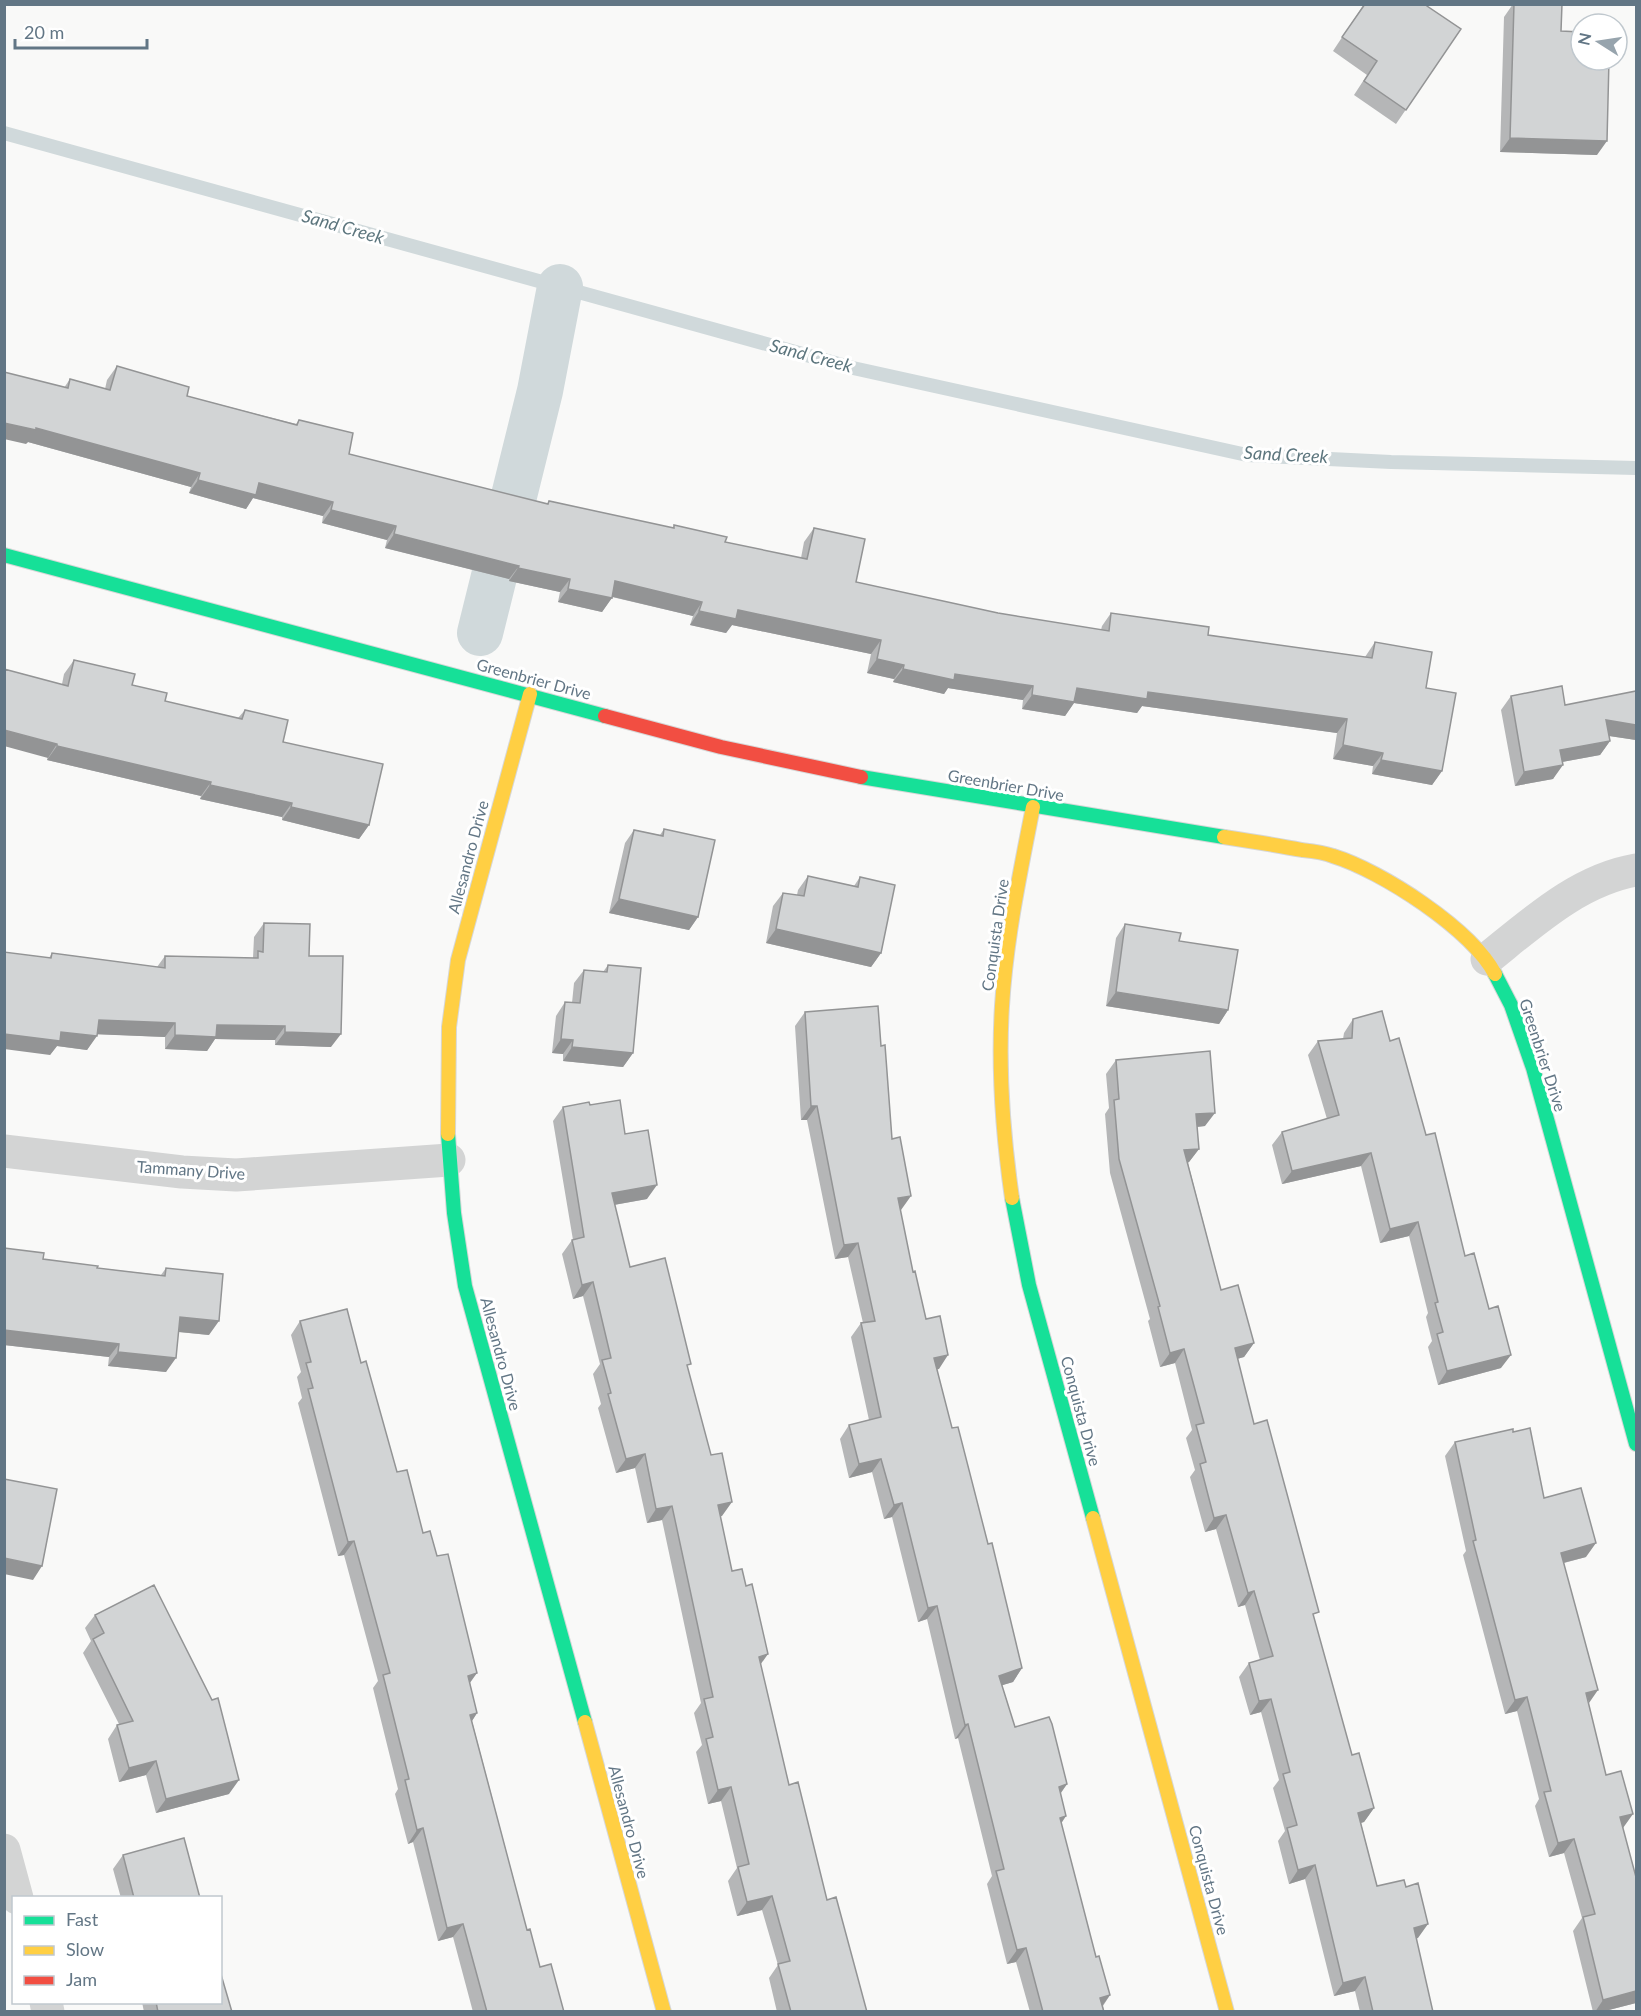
<svg xmlns="http://www.w3.org/2000/svg" width="1641" height="2016" font-family="Lato,sans-serif">
  <style>
    .lines { fill: none; stroke-linecap: round; stroke-linejoin: round }
    .stream { stroke: #d0d9db; stroke-width: 14 }
    .canal { stroke: #d0d9db; stroke-width: 46 }
    .fast-casing { stroke: #d6d7d7; stroke-width: 16 }
    .slow-casing { stroke: #d6d7d7; stroke-width: 16 }
    .jam-casing { stroke: #d6d7d7; stroke-width: 16 }
    .street { stroke: #d3d4d4; stroke-width: 33 }
    .fast { stroke: #16e098; stroke-width: 14 }
    .slow { stroke: #ffcf43; stroke-width: 14 }
    .jam { stroke: #f24e42; stroke-width: 14 }
    .wall { fill: #b5b6b7 }
    .shaded-wall { fill: #939495 }
    .building { fill: #d2d4d5; stroke: #939495; stroke-width: 1.5 }
    .labels { text-anchor: middle; stroke-width: 6; stroke-linejoin: round; paint-order: stroke }
    .street-label { font-size: 16px; fill: #627685; stroke: #fff }
    .water-label { font-size: 18px; font-style: italic; fill: #5d767e; stroke: #fff }
  </style>
  <rect width="100%" height="100%" fill="#f9f9f8"/>
  <g class="lines">
    <path class="stream" d="M4,133L853,368L1247,455L1391,462L1636,468"/>
    <path class="canal" d="M480,633L540,391L560,287"/>
    <g class="fast-casing">
      <path id="fast" d="M4,555L605,716
        M861,777L1224,837
        M1495,974L1511,1005L1533,1068L1636,1444
        M448,1134L454,1213L465,1286L585,1722
        M1012,1198L1029,1285L1093,1518"/>
    </g>
    <g class="slow-casing">
      <path id="slow" d="M1224,837C1250,841 1276,845 1302,850C1312,851 1323,852 1333,856C1382,871 1471,929 1495,974
        M448,1134L449,1027L458,960L530,694
        M1012,1198C1003,1135 998,1070 1002,1006C1006,939 1020,873 1033,807
        M1093,1518L1227,2012
        M585,1722L664,2012"/>
    </g>
    <g class="jam-casing">
      <path id="jam" d="M605,716L721,747L861,777"/>
    </g>
    <path class="street" d="M1487,959C1532,923 1578,880 1636,870
      M4,1151L182,1172L236,1175L449,1160
      M4,1850L17,1898
      M46,2002L48,2012"/>
    <use href="#fast" class="fast"/>
    <use href="#slow" class="slow"/>
    <use href="#jam" class="jam"/>
  </g>
  <path class="wall" d="M1364,4L1427,6L1461,29L1396,124L1354,95L1367,75L1333,51Z
    M1513,4H1562L1561,31L1597,155L1500,152L1504,17Z
    M117,366L187,396L296,424L299,420L349,454L547,504L549,501L673,528L674,525L725,542L801,558L804,542L814,528L856,582L998,613L1101,630L1102,626L1111,613L1208,635L1365,657L1375,642L1426,688L1442,771L1432,785L1372,774L1373,766L1333,759L1337,733L1142,706L1137,713L1074,703L1065,716L1022,709L1023,700L948,688L944,694L893,682L894,679L867,673L871,654L732,625L726,633L690,625L693,616L612,597L602,612L558,602L560,592L509,581V579L385,548L387,540L322,523L323,516L253,498L246,509L189,493L191,487L28,442L26,444L70,379L105,389L107,380Z
    M74,660L132,685L165,701L238,718L245,710L283,742L369,825L359,839L282,820V817L200,799L201,796L47,760L64,674Z
    M1636,688V740L1609,736L1610,741L1600,755L1562,762L1553,779L1515,786L1501,710L1511,696L1565,705L1636,692Z
    M664,829L698,917L689,930L609,913L625,843L634,830L660,835Z
    M808,876L854,886L860,877L881,953L871,967L766,943L773,906L783,893L797,895L798,890Z
    M264,923L309,956L331,1047L275,1045V1040L215,1039L207,1051L165,1049V1037L97,1034L87,1050L57,1046L50,1055L49,958L52,953L157,967L165,956L253,958L254,937Z
    M1125,924L1179,941L1228,1010L1219,1024L1106,1006L1116,938Z
    M608,965L633,1053L623,1067L563,1061V1054L552,1053L556,1016L565,1002L572,1003L574,983L584,970L603,972Z
    M805,1012L881,1046L901,1210H900L913,1272L939,1369H937L952,1428L988,1544L1022,1668L1013,1682L1002,1685L1015,1727L1067,1784L1061,1793V1824L1096,1957L1110,1995L1103,2006L1104,2012H1030L1016,1962L1007,1964L987,1884L992,1876L958,1738L955,1739L927,1619L918,1622L892,1517L884,1519L872,1472L849,1478L840,1439L849,1425L869,1420L851,1337L861,1323H863L848,1257L835,1259L807,1120H801L795,1026Z
    M1353,1019L1390,1041L1426,1135L1501,1368L1438,1385L1428,1347L1432,1341L1426,1317L1428,1313L1409,1236L1380,1243L1361,1166L1282,1184L1272,1145L1282,1132L1327,1119L1308,1055L1318,1041L1343,1039L1344,1033Z
    M1116,1060L1205,1126L1197,1127L1199,1149L1189,1162L1188,1163L1221,1290L1254,1343L1244,1357L1237,1359L1254,1424L1314,1618L1352,1755L1374,1808L1364,1822L1361,1823L1377,1886L1418,1938H1416L1433,2012H1360L1355,1991L1334,1996L1305,1879L1289,1884L1278,1841L1285,1831L1273,1788L1279,1780L1261,1712L1250,1715L1239,1677L1249,1663L1260,1660L1245,1605L1238,1607L1216,1529L1205,1532L1190,1477L1195,1470L1186,1438L1192,1430L1175,1363L1160,1367L1148,1321L1150,1319L1110,1173L1105,1114L1109,1108L1106,1074Z
    M590,1105L625,1134L647,1199L614,1205L630,1267L688,1369L722,1516H720L732,1571L760,1665L789,1785L827,1900L867,2012H777L769,1978L778,1965L762,1910L737,1916L728,1881L737,1868L721,1801L708,1804L696,1752L702,1745L694,1713L701,1703L662,1520L647,1523L635,1468L616,1473L598,1408L601,1404L593,1374L600,1364L583,1296L573,1299L562,1254L572,1240H573L553,1121L563,1107Z
    M4,1248L43,1259L97,1268L161,1275L166,1268L209,1335L178,1332L166,1372L108,1366L109,1357L4,1345Z
    M300,1321L361,1363L397,1472L423,1533L470,1683L477,1713L472,1721L527,1930L540,1967L564,2012H473L453,1937L438,1941L413,1842L408,1844L395,1794L398,1789L373,1688L378,1681L344,1555L338,1556L298,1403L302,1398L297,1377L301,1372L291,1335Z
    M1455,1442L1544,1498L1586,1557L1564,1563L1588,1704L1606,1775L1623,1828L1636,2003L1601,2012H1593L1573,1931L1582,1918L1564,1853L1549,1857L1535,1806L1539,1799L1517,1711L1505,1714L1463,1555L1466,1551L1445,1456Z
    M95,1615L229,1794L156,1813L146,1775L119,1782L108,1739L117,1725L119,1724L83,1653L91,1641L85,1628Z
    M123,1855L200,1898H121L113,1869Z
    M142,2002H220L232,2012H144Z"/>
  <path class="shaded-wall" d="M1510,138L1607,141L1597,155L1500,152Z
    M4,423L36,428L200,473L191,487L28,442L26,444L4,439Z
    M198,480L259,483L333,502L323,516L253,498L246,509L189,493Z
    M331,510L396,526L387,540L322,523Z
    M394,534L519,566L509,579L385,548Z
    M518,568L570,579L560,592L509,581Z
    M615,581L702,602L693,616L605,595Z
    M568,589L612,598L602,612L558,602Z
    M738,610L881,640L871,654L732,625L726,633L690,625L699,611Z
    M877,659L904,665L894,679L867,673Z
    M903,669L955,674L1033,686L1023,700L948,688L944,694L893,682Z
    M1077,688L1148,692L1347,719L1337,733L1142,706L1137,713L1074,703L1065,716L1022,709L1032,695Z
    M1606,720L1636,725V740L1596,734Z
    M4,730L57,744L48,758L4,746Z
    M1610,741L1600,755L1551,764L1560,750Z
    M1343,745L1383,753L1373,766L1333,759Z
    M57,746L211,782L201,796L47,760Z
    M1381,760L1442,771L1432,785L1372,774Z
    M1563,765L1553,779L1515,786L1524,772Z
    M210,785L292,803L282,817L200,799Z
    M291,807L369,825L359,839L282,820Z
    M619,899L698,917L689,930L609,913Z
    M776,929L881,953L871,967L766,943Z
    M1116,992L1228,1010L1219,1024L1106,1006Z
    M99,1020L175,1023L165,1037L90,1034Z
    M217,1025L285,1026L275,1040L215,1039L207,1051L165,1049L175,1035Z
    M61,1032L97,1036L87,1050L57,1046L50,1055L4,1049V1034Z
    M285,1032L341,1034L331,1047L275,1045Z
    M561,1039L573,1040L563,1054L552,1053Z
    M572,1047L633,1053L623,1067L563,1061Z
    M811,1106H817L807,1120H801Z
    M1215,1113L1205,1126L1186,1128L1196,1114Z
    M1199,1149L1189,1162L1175,1164L1184,1150Z
    M1371,1153L1361,1166L1282,1184L1292,1171Z
    M657,1185L647,1199L602,1207L612,1193Z
    M911,1196L901,1210L888,1212L898,1198Z
    M1418,1222L1409,1236L1380,1243L1390,1229Z
    M858,1243L848,1257L835,1259L844,1245Z
    M593,1282L583,1296L573,1299L582,1285Z
    M180,1317L219,1321L209,1335L170,1331Z
    M4,1330L119,1344L109,1357L4,1345Z
    M1254,1343L1244,1357L1225,1362L1235,1348Z
    M1184,1349L1175,1363L1160,1367L1170,1353Z
    M118,1352L176,1358L166,1372L108,1366Z
    M948,1355L939,1369L925,1372L934,1358Z
    M1511,1355L1501,1368L1438,1385L1447,1371Z
    M645,1454L635,1468L616,1473L626,1459Z
    M881,1459L872,1472L849,1478L859,1464Z
    M732,1502L722,1516L708,1519L718,1505Z
    M902,1503L892,1517L884,1519L894,1505Z
    M672,1506L662,1520L647,1523L656,1509Z
    M1226,1515L1216,1529L1205,1532L1214,1518Z
    M354,1541L344,1555L338,1556L348,1542Z
    M1596,1543L1586,1557L1551,1566L1561,1553Z
    M4,1558L42,1566L33,1580L4,1574Z
    M1254,1591L1245,1605L1238,1607L1248,1593Z
    M937,1606L927,1619L918,1622L928,1608Z
    M768,1654L758,1668L759,1657Z
    M1022,1668L1013,1682L990,1689L999,1676Z
    M477,1673L467,1687L468,1676Z
    M1598,1690L1589,1703L1586,1693Z
    M1527,1697L1517,1711L1505,1714L1515,1700Z
    M1271,1699L1261,1712L1250,1715L1259,1701Z
    M477,1713L468,1727L470,1715Z
    M968,1724L958,1738L955,1739L965,1725Z
    M156,1761L146,1775L119,1782L129,1768Z
    M239,1780L229,1794L156,1813L166,1799Z
    M1067,1784L1057,1798L1059,1787Z
    M731,1787L721,1801L708,1804L718,1790Z
    M1374,1808L1364,1822L1349,1826L1358,1813Z
    M1633,1814L1623,1828L1620,1817Z
    M1066,1816L1057,1830L1060,1818Z
    M423,1828L413,1842L408,1844L417,1830Z
    M1574,1839L1564,1853L1549,1857L1558,1843Z
    M1315,1865L1305,1879L1289,1884L1298,1870Z
    M772,1896L762,1910L737,1916L747,1902Z
    M463,1924L453,1937L438,1941L447,1928Z
    M1428,1924L1418,1938L1404,1942L1414,1928Z
    M1026,1948L1016,1962L1007,1964L1017,1950Z
    M1365,1977L1355,1991L1334,1996L1343,1983Z
    M1636,1991V2003L1601,2012H1595L1603,2000Z
    M1110,1995L1100,2009V1998Z"/>
  <path class="building" d="M1365,4H1428L1427,6L1461,29L1406,110L1364,81L1377,61L1342,37Z
    M1514,4H1562L1561,31L1581,32V60H1609L1607,141L1510,138Z
    M117,366L189,387L187,396L297,425L299,420L353,433L349,454L548,504L549,501L674,528V525L727,537L725,542L807,559L814,528L865,539L856,582L998,613L1109,631L1111,613L1209,627L1208,635L1372,658L1375,642L1432,652L1426,688L1456,693L1442,771L1381,760L1383,753L1343,745L1347,719L1148,692L1147,699L1077,688L1074,702L1032,695L1033,686L955,674L954,680L903,669L904,665L877,659L881,640L738,610L736,619L699,611L702,602L615,581L612,598L568,589L570,579L518,568L519,566L394,534L396,526L331,510L333,502L259,483L256,495L198,480L200,473L36,428V430L4,423V372L68,388L70,379L110,390Z
    M74,660L135,674L132,685L167,693L165,701L242,719L245,710L288,720L283,742L383,764L369,825L291,807L292,803L210,785L211,782L57,746V744L4,730V669L68,686Z
    M1562,686L1565,705L1636,691V725L1606,720L1610,741L1560,750L1563,765L1524,772L1511,696Z
    M664,829L715,840L698,917L619,899L634,830L663,836Z
    M808,876L858,887L860,877L895,885L881,953L776,929L783,893L804,896Z
    M264,923L310,924L309,956H343L341,1034L285,1032V1026L217,1025L216,1037L175,1035V1023L99,1020L97,1036L61,1032L60,1041L4,1034V952L51,958L52,953L165,968V956L258,958V951L263,952Z
    M1125,924L1181,933L1179,941L1238,950L1228,1010L1116,992Z
    M608,965L641,968L633,1053L572,1047L573,1040L561,1039L565,1002L580,1003L584,970L607,972Z
    M878,1006L881,1046L885,1045L892,1139L900,1137L911,1196L898,1198L913,1272L915,1271L926,1319L940,1316L948,1355L934,1358L952,1428L958,1427L988,1544L992,1543L1022,1668L999,1676L1015,1727L1049,1717L1052,1724L1067,1784L1059,1787L1066,1816L1060,1818L1096,1957L1099,1956L1110,1995L1100,1998L1104,2012H1043L1026,1948L1017,1950L996,1871L1004,1869L968,1724L965,1725L937,1606L928,1608L902,1503L894,1505L881,1459L859,1464L849,1425L881,1417L861,1323L875,1321L858,1243L844,1245L817,1106H811L805,1012Z
    M1382,1011L1390,1041L1399,1038L1426,1135L1435,1133L1465,1256L1474,1253L1489,1309L1498,1306L1511,1355L1447,1371L1437,1334L1443,1332L1435,1303L1438,1302L1418,1222L1390,1229L1371,1153L1292,1171L1282,1132L1339,1115L1318,1041L1352,1038L1353,1019Z
    M1210,1051L1215,1113L1196,1114L1199,1149L1184,1150L1221,1290L1238,1285L1254,1343L1235,1348L1254,1424L1267,1420L1319,1612L1313,1614L1352,1755L1359,1753L1374,1808L1358,1813L1377,1886L1404,1880L1406,1887L1418,1883L1428,1924L1414,1928L1433,2012H1373L1365,1977L1343,1983L1315,1865L1298,1870L1287,1828L1297,1825L1283,1774L1290,1772L1271,1699L1259,1701L1249,1663L1273,1656L1254,1591L1248,1593L1226,1515L1214,1518L1200,1464L1206,1462L1196,1425L1204,1423L1184,1349L1170,1353L1158,1307L1160,1306L1119,1159L1114,1100L1119,1099L1116,1060Z
    M620,1100L625,1134L648,1130L657,1185L612,1193L630,1267L665,1258L691,1364L687,1365L711,1455L722,1453L732,1502L718,1505L732,1571L742,1569L746,1586L752,1584L768,1654L759,1657L789,1785L798,1782L827,1900L836,1897L867,2012H791L778,1964L790,1961L772,1896L747,1902L738,1867L749,1864L731,1787L718,1790L706,1739L713,1737L704,1699L713,1697L672,1506L656,1509L645,1454L626,1459L608,1394L611,1393L602,1360L611,1358L593,1282L582,1285L572,1240L584,1237L563,1107L589,1102L590,1105Z
    M4,1248L44,1253L43,1259L98,1266L97,1268L165,1276L166,1268L223,1274L219,1321L180,1317L176,1358L118,1352L119,1344L4,1330Z
    M347,1309L361,1363L366,1361L397,1472L407,1470L423,1533L430,1531L437,1556L448,1554L477,1673L468,1676L477,1713L470,1715L527,1930L530,1929L540,1967L551,1964L564,2012H487L463,1924L447,1928L423,1828L417,1830L405,1780L409,1779L383,1675L390,1673L354,1541L348,1542L308,1389L313,1388L306,1363L311,1362L300,1321Z
    M1530,1428L1544,1498L1581,1488L1596,1543L1561,1553L1598,1690L1586,1693L1606,1775L1621,1771L1633,1814L1620,1817L1636,1877V1991L1603,2000L1583,1917L1595,1914L1574,1839L1558,1843L1544,1792L1551,1791L1527,1697L1515,1700L1473,1541L1476,1540L1455,1442L1513,1429V1432Z
    M4,1479L57,1489L42,1566L4,1558Z
    M154,1585L212,1700L218,1698L239,1780L166,1799L156,1761L129,1768L117,1725L133,1721L93,1639L104,1633L95,1615Z
    M184,1838L200,1898H134L123,1855Z
    M220,1971L232,2012H158L156,2002H220Z"/>
  <g class="labels">
    <g class="street-label">
      <text transform="translate(534 679) rotate(15)" y="6">Greenbrier Drive</text>
      <text transform="translate(1006 785) rotate(10)" y="6">Greenbrier Drive</text>
      <text transform="translate(468 857) rotate(-75)" y="6">Allesandro Drive</text>
      <text transform="translate(995 935) rotate(-82)" y="6">Conquista Drive</text>
      <text transform="translate(1543 1055) rotate(72)" y="6">Greenbrier Drive</text>
      <text transform="translate(191 1170) rotate(4)" y="6">Tammany Drive</text>
      <text transform="translate(501 1354) rotate(75)" y="6">Allesandro Drive</text>
      <text transform="translate(1081 1411) rotate(75)" y="6">Conquista Drive</text>
      <text transform="translate(629 1822) rotate(75)" y="6">Allesandro Drive</text>
      <text transform="translate(1209 1880) rotate(75)" y="6">Conquista Drive</text>
    </g>
    <g class="water-label">
      <text transform="translate(343 227) rotate(16)" y="6">Sand Creek</text>
      <text transform="translate(811 356) rotate(15)" y="6">Sand Creek</text>
      <text transform="translate(1286 455) rotate(3)" y="6">Sand Creek</text>
    </g>
  </g>
  <rect width="1641" height="2016" fill="none" stroke="#627685" stroke-width="12"/>
  <rect x="12" y="1896" width="210" height="108" fill="#ffffff" stroke="#c0c8ce" stroke-width="1.5"/>
  <rect x="24" y="1916" width="30" height="9" fill="#16e098" stroke="#c0c8ce" stroke-width="1.5"/>
  <text x="66" y="1926" font-size="18" fill="#627685">Fast</text>
  <rect x="24" y="1946" width="30" height="9" fill="#ffcf43" stroke="#c0c8ce" stroke-width="1.5"/>
  <text x="66" y="1956" font-size="18" fill="#627685">Slow</text>
  <rect x="24" y="1976" width="30" height="9" fill="#f24e42" stroke="#c0c8ce" stroke-width="1.5"/>
  <text x="66" y="1986" font-size="18" fill="#627685">Jam</text>
  <g transform="translate(1599 42) rotate(282)"><circle r="28" fill="#ffffff" stroke="#c0c8ce" stroke-width="1.5"/>
  <path d="M0-4.5L10 22L0 15L-10 22Z" fill="#97a4ad"/>
  <text y="-9" font-size="16" font-weight="bold" text-anchor="middle" fill="#627685">N</text>
  </g>
  <path d="M15 39v9h132v-9" fill="none" stroke="#627685" stroke-width="3"/>
  <text x="24" y="39" font-size="18" fill="#627685" stroke="#ffffff" stroke-width="4.5" paint-order="stroke">20 m</text>
</svg>
